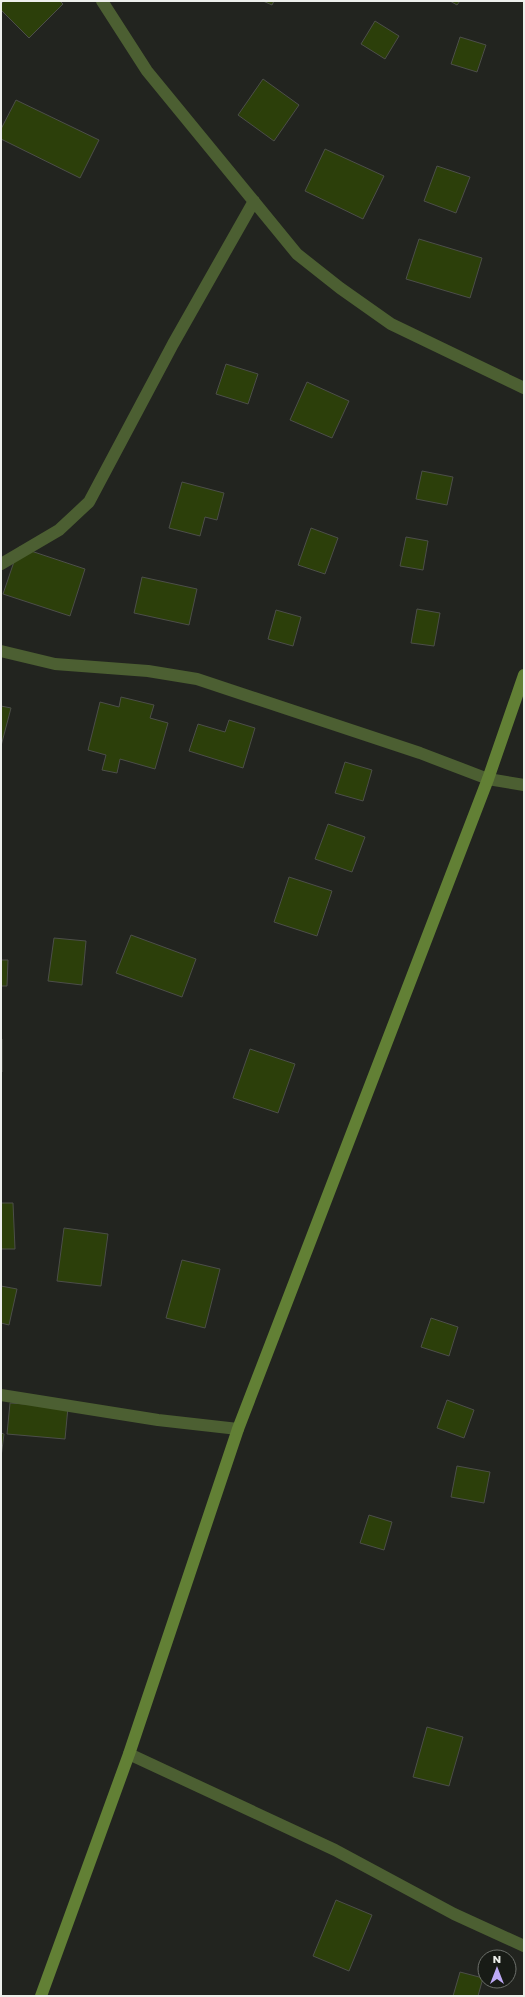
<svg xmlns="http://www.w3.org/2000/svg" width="525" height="1997" font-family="Poppins,sans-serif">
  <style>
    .building { fill: #2c3f0a; stroke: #4c4e49 }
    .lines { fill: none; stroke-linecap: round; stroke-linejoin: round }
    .street { stroke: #4c5f32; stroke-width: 12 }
    .secondary { stroke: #628035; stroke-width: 12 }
  </style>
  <rect width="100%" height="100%" fill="#22241f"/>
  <path class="building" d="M4,1H60L63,4L29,38L1,10V4Z
    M263,1H274L272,5Z
    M450,1H460L457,5Z
    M375,21L399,36L385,59L361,44Z
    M460,37L486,45L477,72L451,64Z
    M263,79L299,105L274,141L238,115Z
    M16,100L99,140L80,178L1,139V129Z
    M325,149L384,176L363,219L305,191Z
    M437,166L470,177L456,213L424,201Z
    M419,239L482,258L470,298L406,279Z
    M226,364L258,374L248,404L216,394Z
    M307,382L349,401L332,438L290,420Z
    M422,471L453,477L447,505L416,499Z
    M182,482L224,493L217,520L205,517L200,536L169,528Z
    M311,528L338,538L325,574L298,565Z
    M406,537L428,541L423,570L400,566Z
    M19,547L85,569L70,616L3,594Z
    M142,577L197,589L189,625L134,613Z
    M417,609L440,613L434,646L411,643Z
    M276,610L301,617L293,646L268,639Z
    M121,697L154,705L150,718L168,723L155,769L120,759L117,773L102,770L106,755L88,750L100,702L119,707Z
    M1,706L11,708L1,746Z
    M229,720L255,728L243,768L189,751L198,724L225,732Z
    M345,762L372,770L363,801L335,793Z
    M328,824L365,837L352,872L315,859Z
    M289,877L332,891L317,936L274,922Z
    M131,935L196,959L182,997L116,973Z
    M54,938L86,941L82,985L48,981Z
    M1,960H8L7,986H1Z
    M1,1039H2V1072H1Z
    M250,1049L295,1064L278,1113L233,1098Z
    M1,1203H13L15,1249H1Z
    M64,1228L108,1234L101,1286L57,1281Z
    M182,1260L220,1269L205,1328L166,1318Z
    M1,1286L17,1289L9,1325L1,1323Z
    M431,1318L458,1327L449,1356L421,1347Z
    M447,1400L474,1410L464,1438L437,1428Z
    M10,1403L68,1407L65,1439L7,1434Z
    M1,1433L4,1434L1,1457Z
    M457,1466L490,1472L484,1503L451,1497Z
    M369,1515L392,1522L384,1550L360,1543Z
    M427,1727L463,1737L449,1786L413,1777Z
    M336,1900L372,1915L349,1971L313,1956Z
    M460,1972L483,1978L478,1996H453Z"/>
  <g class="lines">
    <path class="street" d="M102,1L147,71L297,254L340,288L391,324L524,388
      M1,564L59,530L89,502L173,344L254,201
      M1,651L55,664L148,671L197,679L420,753L488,779L524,785
      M1,1395L158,1420L238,1429
      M129,1754L335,1850L454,1914L524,1946"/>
    <path class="secondary" d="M41,1996L129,1754L238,1429L488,779L524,675"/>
  </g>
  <rect width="525" height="1997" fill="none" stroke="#edefeb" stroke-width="4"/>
  <g transform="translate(497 1969)"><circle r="19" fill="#181b16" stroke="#6d706b"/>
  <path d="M0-3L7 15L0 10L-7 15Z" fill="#bda9f5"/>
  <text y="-6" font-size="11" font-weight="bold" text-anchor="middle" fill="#edefeb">N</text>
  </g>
</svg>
